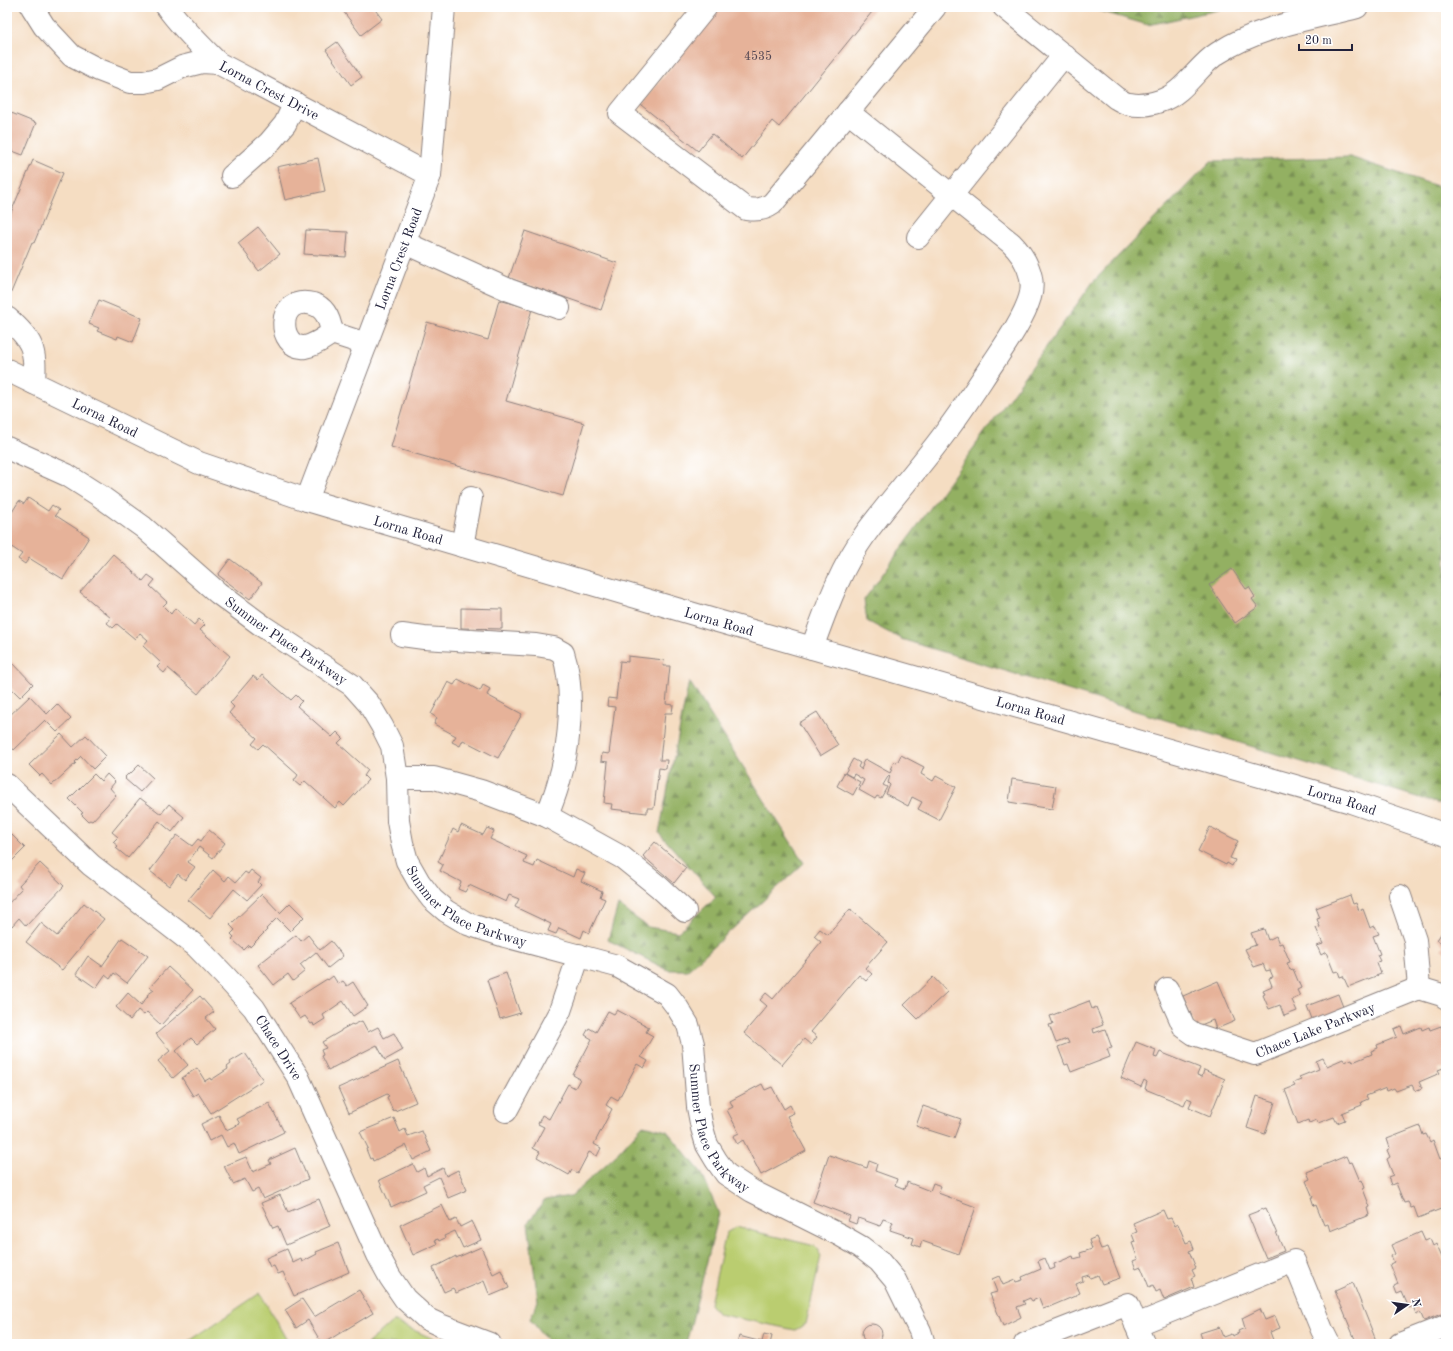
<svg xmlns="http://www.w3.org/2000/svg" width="1453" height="1351" font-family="'Old Standard TT',serif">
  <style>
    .forest { fill: url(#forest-firs); stroke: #5a694e }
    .park { fill: #bacd70; stroke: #6e7856 }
    .building { fill: #e6b299 }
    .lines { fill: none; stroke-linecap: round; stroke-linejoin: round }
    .minor-casing { stroke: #8c807e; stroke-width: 24 }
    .minor { stroke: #fff; stroke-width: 22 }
    .labels { text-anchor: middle; stroke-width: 3.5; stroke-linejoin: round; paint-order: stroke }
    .number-label { font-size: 12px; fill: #534652 }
    .street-label { font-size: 14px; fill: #22223b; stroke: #fff }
  </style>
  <defs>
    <pattern id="forest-firs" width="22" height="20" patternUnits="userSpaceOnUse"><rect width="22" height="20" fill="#93b062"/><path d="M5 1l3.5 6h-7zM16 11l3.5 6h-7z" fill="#788f52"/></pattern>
  </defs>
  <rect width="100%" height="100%" fill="#fff"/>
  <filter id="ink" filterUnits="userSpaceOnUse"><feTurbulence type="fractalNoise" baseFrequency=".025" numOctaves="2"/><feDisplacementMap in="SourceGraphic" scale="8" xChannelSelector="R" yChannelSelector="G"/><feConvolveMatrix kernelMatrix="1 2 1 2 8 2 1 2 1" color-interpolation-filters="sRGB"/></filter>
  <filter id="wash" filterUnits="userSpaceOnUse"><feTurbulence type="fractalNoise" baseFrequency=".012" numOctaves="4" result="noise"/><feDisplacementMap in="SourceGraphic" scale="16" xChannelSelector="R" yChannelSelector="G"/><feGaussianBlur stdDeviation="0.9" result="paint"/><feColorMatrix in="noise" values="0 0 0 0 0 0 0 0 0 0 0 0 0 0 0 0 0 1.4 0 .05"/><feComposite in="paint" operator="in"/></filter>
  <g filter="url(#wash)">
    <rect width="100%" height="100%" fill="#f5ddc2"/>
    <path class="forest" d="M1086,7H1232L1148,25Z
      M1350,157L1446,189V806L901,639L867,621L864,600L1093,282L1211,161Z
      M689,681L804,863L688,970H668L608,940L618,905L648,927L678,932L716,897L659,833Z
      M643,1125L667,1131L701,1172L719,1214L686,1344H550L530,1319L538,1301L528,1223L545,1200L571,1196L614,1157Z"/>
    <path class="park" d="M736,1227L815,1246L821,1256L806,1324L795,1330L718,1314L710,1304L726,1233Z
      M260,1293L289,1344H185Z
      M393,1321L445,1344H367Z"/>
    <g id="blocks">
      <path class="building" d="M340,7H373L382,19L361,35Z
        M720,7H876L779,127L772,121L742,159L712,134L698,151L641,105Z
        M337,42L362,77L351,85L326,50Z
        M9,112L36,123L23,155L7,149V116Z
        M318,158L325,191L285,200L277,167Z
        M33,160L63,173L34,243L32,242L10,295L7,294V222Z
        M258,227L280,254L259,271L238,243Z
        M306,230L348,232L346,257L304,254Z
        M525,231L617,263L601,310L509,278Z
        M99,300L142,318L133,342L118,336L117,339L97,331L99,328L89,324Z
        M499,300L532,309L506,401L584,423L563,496L391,447L427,322L488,340Z
        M28,498L48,511L52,505L59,510L55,515L89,537L63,579L29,558L25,564L18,559L22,554L7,544V520L19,501L24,504Z
        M113,554L143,581L148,575L155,580L150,586L167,602L163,606L171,614L175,608L194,625L199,619L205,625L200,630L230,656L198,694L168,668L164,673L157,667L161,663L143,646L148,640L140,633L135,639L117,624L113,628L107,623L111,618L80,592Z
        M230,559L262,583L250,599L218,575Z
        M1232,569L1246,589L1249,587L1255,597L1252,599L1258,607L1235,623L1209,585Z
        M461,608L502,609V629L461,628Z
        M628,656L664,660L663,666H670L666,704L673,705L672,713H665L660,760H667L666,769L659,768L654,808H647V813L611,809L612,804L604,803L608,762L601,761L602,753L609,754L615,707L607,706L608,698L616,699L620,661L628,662Z
        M12,662L33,684L20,697L7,684V667Z
        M262,675L291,700L296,695L302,701L297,706L332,737L337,732L343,738L338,743L368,770L364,776L368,780L344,806L340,802L335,808L305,781L300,786L294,781L298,775L263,744L258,749L252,744L257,738L229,713L234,707L230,703L253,676L258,680Z
        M458,679L480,691L483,685L490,689L487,695L522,714L498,758L463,740L460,746L452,742L456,736L434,724L437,718L431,714L448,682L454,685Z
        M30,696L47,714L57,704L71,719L57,732L45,720L14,750L7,742V718Z
        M817,712L838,745L820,756L799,723Z
        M61,734L73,747L86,735L106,756L93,769L81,756L75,762L76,763L52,785L42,774L40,776L29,765Z
        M901,755L924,767L921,774L933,781L936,776L956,787L939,820L918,809L922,802L912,797L908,806L886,794L890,785L888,783L890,776L889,775L883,785L887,787L881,798L877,796L875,799L859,790L864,780L854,774L852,777L845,773L853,759L860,763L858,767L862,770L861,769L863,765L862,764L865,759L890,773L892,769H890L894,762L897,763Z
        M139,765L153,778L140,792L125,779L126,778L125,777L128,774L129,775Z
        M844,773L860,782L853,795L837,786Z
        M94,774L101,781L107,774L115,782L110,788L116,795L92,821L90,820L88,821L81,814L83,813L69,799Z
        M1012,779L1056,786L1052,809L1009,802Z
        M140,798L161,814L169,804L184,817L172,832L159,821L128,858L116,848L118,846L113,842L118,837L112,832Z
        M461,825L483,835L487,828L494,831L490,839L527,856L524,863L534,867L537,860L573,877L576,869L585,873L581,881L602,891L600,897L605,899L589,933L584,930L581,938L559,928L556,934L548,931L551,924L515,907L519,899L509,895L506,902L469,885L465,892L458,889L461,882L440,871L443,865L438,862L453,829L458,832Z
        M1210,827L1238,841L1230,858L1235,860L1232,866L1227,863L1226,865L1198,851Z
        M209,830L225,843L213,858L199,847L188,862L195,867L185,880L178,874L169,886L150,871L177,835L192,846L198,839L201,841Z
        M11,834L25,848L7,866V838Z
        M655,842L686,868L674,883L643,856Z
        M40,863L64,886L26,926L19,918L12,926L7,921V905L22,889L19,885Z
        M213,870L225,881L229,876L236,882L245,872L248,874L251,870L261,878L258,882L261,885L247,900L234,889L210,918L188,900Z
        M262,894L280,913L290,903L304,917L290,931L277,918L266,929L267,930L250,947L249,945L244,950L232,939L234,937L231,934L235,930L230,925Z
        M1350,895L1353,904L1356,903L1359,911L1363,909L1370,928L1375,926L1379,934L1373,936L1380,954L1377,955L1380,961L1377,962L1381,974L1348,987L1343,976L1340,977L1338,971L1334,972L1326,952L1321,955L1317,946L1323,944L1316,928L1320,927L1317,919L1320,918L1316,908Z
        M84,903L104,919L62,970L26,942L41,923L57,936Z
        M850,909L888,942L865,968L872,974L866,981L859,975L811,1032L817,1037L811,1045L804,1039L782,1065L744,1033L767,1006L760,1000L766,993L773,999L821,942L814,936L820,929L828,935Z
        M1446,926V953L1441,949L1444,945L1437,940Z
        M1264,929L1268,940L1276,936L1279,944L1282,943L1290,962L1287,963L1290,970L1293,969L1301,988L1297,990L1300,996L1292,1000L1297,1011L1284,1016L1280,1005L1269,1009L1263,995L1265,994L1263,990L1272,986L1269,978L1273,977L1270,970L1266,971L1263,964L1254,967L1245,949L1256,945L1251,933Z
        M296,935L301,941L308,935L320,950L331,941L343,956L328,968L316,952L300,965L305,971L293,981L288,974L274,985L258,965Z
        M122,938L148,956L127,983L114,973L110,979L105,975L96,988L76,974L88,956L102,966Z
        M168,967L193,990L161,1025L147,1012L144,1015L138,1010L130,1020L116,1007L128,993L141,1005L148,996L147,995L154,990L150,987Z
        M506,973L520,1013L500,1019L487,980Z
        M333,976L338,984L343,981L347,986L353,982L368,1006L353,1016L343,1001L323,1015L325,1019L314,1026L313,1023L311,1024L305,1016L300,1019L289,1003L327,979L328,980Z
        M933,977L947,992L918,1019L904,1005Z
        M1218,981L1235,1021L1216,1029L1213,1020L1196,1027L1183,996Z
        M1338,994L1345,1012L1314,1024L1307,1006Z
        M200,996L214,1012L206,1018L215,1029L197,1044L191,1038L176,1051L188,1065L173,1078L158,1061L170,1051L156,1034Z
        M1089,1001L1092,1009L1096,1007L1103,1025L1093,1029L1094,1033L1105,1029L1112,1048L1107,1049L1110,1057L1071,1072L1068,1064L1065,1065L1058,1047L1069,1043L1067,1039L1056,1043L1049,1025L1053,1024L1050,1016Z
        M617,1010L649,1027L646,1032L653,1036L641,1057L648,1061L644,1068L637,1064L618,1100L611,1096L606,1105L612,1109L594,1144L601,1148L597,1156L589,1152L578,1173L572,1170L569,1175L537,1157L540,1152L533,1148L544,1127L538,1124L542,1115L549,1119L568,1084L575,1088L580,1079L573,1075L592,1039L585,1035L589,1028L596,1032L608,1011L614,1014Z
        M362,1021L368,1032L378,1027L384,1038L394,1033L403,1050L385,1060L377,1045L328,1070L321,1056L323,1055L321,1050L326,1048L322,1042L341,1031V1030L352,1024L353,1025Z
        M1401,1026L1404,1034L1421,1027L1422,1030L1429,1027L1430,1030L1441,1026L1446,1038V1063L1444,1064L1446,1067L1438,1070L1440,1073L1419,1082L1422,1088L1415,1091L1412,1085L1396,1091L1394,1088L1387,1091L1386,1088L1366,1096L1368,1099L1361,1102L1362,1105L1342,1113L1345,1120L1337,1123L1334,1117L1318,1123L1317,1120L1309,1123L1308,1120L1298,1124L1285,1090L1295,1086L1293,1083L1301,1080L1299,1077L1319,1069L1316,1061L1323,1058L1327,1066L1343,1059L1345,1062L1352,1059L1353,1062L1372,1054L1371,1051L1378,1048L1377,1045L1397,1037L1394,1029Z
        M1136,1042L1156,1050L1154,1057L1157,1058L1160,1052L1200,1068L1197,1075L1202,1077L1204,1070L1225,1079L1210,1116L1189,1107L1192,1100L1187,1098L1184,1105L1145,1089L1147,1082L1144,1080L1141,1087L1121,1078Z
        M245,1053L263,1080L211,1113L198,1093L193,1096L182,1078L197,1068L205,1081L210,1078L211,1080L228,1069L227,1067L231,1064L230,1062Z
        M398,1061L416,1102L395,1111V1110L393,1111L387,1097L389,1096L387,1094L364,1105V1106L349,1113L338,1088Z
        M762,1084L765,1090L772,1087L784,1109L790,1105L794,1113L787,1116L806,1151L761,1175L743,1140L737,1144L733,1136L739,1133L727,1110L733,1107L730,1101Z
        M1257,1096L1275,1102L1265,1134L1247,1128Z
        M269,1103L284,1132L239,1154L234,1143L227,1147L221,1135L209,1141L201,1124L219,1115L226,1130L240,1124L237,1119Z
        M923,1106L961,1119L954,1138L916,1126Z
        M394,1118L400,1132L405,1129L408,1136L422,1131L431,1151L413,1160L406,1145L373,1161L372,1158L370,1159L366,1149L368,1148L360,1132Z
        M1420,1126L1423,1135L1426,1134L1430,1142L1433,1140L1440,1159L1446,1157V1166L1444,1167L1446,1173V1207L1418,1218L1414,1207L1411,1208L1408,1202L1404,1203L1396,1183L1391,1185L1388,1177L1393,1175L1387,1159L1390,1157L1387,1150L1390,1148L1387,1139Z
        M295,1148L308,1179L263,1199L258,1189L252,1192L245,1179L233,1184L224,1166L246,1157L253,1172L271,1164L269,1160Z
        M829,1155L867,1168L869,1161L877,1164L875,1171L897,1179L895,1185L905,1189L907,1182L930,1191L933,1183L941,1186L938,1193L976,1207L959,1254L922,1241L920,1247L912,1244L914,1238L890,1230L893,1222L883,1219L880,1226L858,1218L856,1224L848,1221L850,1216L813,1202Z
        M1346,1156L1349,1163L1352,1162L1360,1181L1362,1180L1365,1188L1363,1189L1370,1207L1367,1208L1369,1215L1330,1231L1328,1224L1324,1225L1316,1205L1314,1206L1311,1197H1313L1306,1181L1310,1179L1307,1172Z
        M413,1164L417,1172L424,1168L427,1176L443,1168L446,1176L458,1170L467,1190L448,1198L439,1177L423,1185L426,1191L391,1207L379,1180Z
        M280,1195L288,1212L319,1199L330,1226L286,1245L278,1226L273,1228L261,1203Z
        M442,1205L450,1222L456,1219L460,1227L472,1221L481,1240L463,1248L455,1231L444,1236L445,1238L439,1241L438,1239L435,1240L437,1244L413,1255L400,1225Z
        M1266,1208L1284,1251L1266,1258L1248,1215Z
        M1163,1210L1167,1219L1171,1218L1175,1226L1178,1224L1186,1243L1191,1241L1194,1249L1189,1251L1196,1268L1192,1270L1195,1276L1191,1278L1194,1287L1164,1300L1160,1290L1156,1292L1153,1285L1149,1287L1141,1267L1136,1269L1133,1261L1138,1259L1132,1243L1135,1242L1132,1234L1137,1232L1133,1223Z
        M1421,1232L1425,1241L1430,1239L1433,1246L1436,1244L1444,1262L1446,1260V1312L1424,1321L1420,1312L1416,1314L1413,1306L1409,1308L1402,1292L1397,1294L1394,1286L1398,1284L1390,1264L1394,1262L1391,1256L1395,1254L1391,1245Z
        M1096,1237L1101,1249L1108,1247L1120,1278L1102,1284L1098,1275L1090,1278L1089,1275L1082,1277L1083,1281L1076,1284L1080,1293L1075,1295V1296L1049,1307V1306L1043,1308L1039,1298L1032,1301L1030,1298L1023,1301L1025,1304L1017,1307L1021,1317L1003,1326L990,1294L997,1292L992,1279L999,1276L1003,1285L1015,1280L1016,1282L1023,1280L1022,1277L1041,1269L1038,1261L1045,1258L1050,1270L1055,1268L1054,1264L1073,1256L1074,1259L1081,1257L1080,1253L1092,1249L1089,1240Z
        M338,1243L349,1272L294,1296L283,1272L278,1274L274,1266L270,1267L266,1258L287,1249L293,1263L301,1259L302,1262L317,1254L316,1252Z
        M481,1247L493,1274L501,1270L509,1288L490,1296L484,1281L456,1293L453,1288L444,1292L433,1268L456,1256V1258Z
        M1353,1283L1377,1343L1374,1344H1357L1335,1291Z
        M359,1290L373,1313L322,1344L308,1320L296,1328L285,1310L302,1299L314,1317Z
        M1260,1309L1265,1320L1275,1316L1280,1328L1270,1332L1273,1340L1265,1343L1266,1344H1204L1200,1333L1219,1327L1223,1337L1231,1334L1232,1336L1239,1333L1238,1331L1245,1328L1242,1318Z
        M862 1334a10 10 0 1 1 20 0a10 10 0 1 1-20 0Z
        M764,1334L772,1336L770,1344H737L739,1336L762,1342Z"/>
    </g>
  </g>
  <g filter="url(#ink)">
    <use href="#blocks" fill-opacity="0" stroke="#8c807e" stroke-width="1"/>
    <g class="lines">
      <g class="minor-casing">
        <g id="minor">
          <path id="s1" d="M32,7L44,26L72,56L99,70L130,82H144L158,79L182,67L202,62L218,63L430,175"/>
          <path d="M167,7C182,28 200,45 218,63"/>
          <path d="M706,7L620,113L746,209C756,210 763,210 772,204L935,7"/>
          <path d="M1004,7L1116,98C1120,100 1125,104 1130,104C1139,106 1151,104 1160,101C1185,93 1197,66 1218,53C1260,26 1310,19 1357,7"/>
          <path d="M232,176L269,143L285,124L295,103"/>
          <path d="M918,237L1064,55"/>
          <path d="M405,243L509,290L559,308"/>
          <path d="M7,318C33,340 36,349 34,383"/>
          <path d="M332,333C330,320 326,308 313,304C274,294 278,350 305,347C316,345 324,338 332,333L366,344"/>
          <path id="s2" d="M7,370L199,463L307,500L714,620L1351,802L1446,835"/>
          <path id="s3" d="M7,448L67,475L100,496L143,527L218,593L264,627L352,685L369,704L382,726L392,746L397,778L398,821L402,843L407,861L419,882L432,899L446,911L468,924L505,936L617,966L667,994L677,1007L688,1025L693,1044L698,1107L702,1128L707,1145L716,1160L726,1174L752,1191L840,1235L861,1247L879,1261L895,1280L920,1331L924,1344"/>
          <path id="s4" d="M307,500L430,175L444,7"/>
          <path d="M462,546L471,498"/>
          <path d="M812,648C827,607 840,569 866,533C891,499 920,467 945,433C962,411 977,387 993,363C1005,345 1024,318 1030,297C1036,277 1025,257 1011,243L848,112"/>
          <path d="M397,778H434L481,791L547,816C551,805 556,793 559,781C570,745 575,690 563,653L554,648L536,645L424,638L402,635"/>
          <path id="s5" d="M7,785L91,865L196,946L225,976L254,1008L298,1077L378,1255L390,1277L405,1299L427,1319L440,1325L490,1344"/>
          <path d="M547,816L623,858L659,887L685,911"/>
          <path d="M1400,896L1415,940L1419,988L1442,995L1446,998"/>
          <path id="s6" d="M1167,989L1184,1027L1194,1034L1255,1054L1419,988"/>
          <path d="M506,1111L560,1011L579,955"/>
          <path d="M1025,1344L1128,1304L1136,1325"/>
          <path d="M1144,1344L1136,1325L1294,1261L1322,1330L1329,1344"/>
          <path d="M1400,1344L1446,1326"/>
        </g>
      </g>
      <use href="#minor" class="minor"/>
    </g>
  </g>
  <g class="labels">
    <g class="number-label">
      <text x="758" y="60">4535</text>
    </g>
    <g class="street-label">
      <text dy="5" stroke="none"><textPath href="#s1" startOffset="277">Lorna Crest Drive</textPath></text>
      <text dy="5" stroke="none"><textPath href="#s4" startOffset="258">Lorna Crest Road</textPath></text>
      <text dy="5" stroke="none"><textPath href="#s2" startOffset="109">Lorna Road</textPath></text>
      <text dy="5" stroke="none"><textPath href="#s2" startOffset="433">Lorna Road</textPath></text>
      <text dy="5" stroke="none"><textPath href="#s2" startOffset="757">Lorna Road</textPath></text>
      <text dy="5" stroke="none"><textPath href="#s3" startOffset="341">Summer Place Parkway</textPath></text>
      <text dy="5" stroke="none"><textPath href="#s2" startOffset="1081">Lorna Road</textPath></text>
      <text dy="5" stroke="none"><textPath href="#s2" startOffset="1405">Lorna Road</textPath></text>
      <text dy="5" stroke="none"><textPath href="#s3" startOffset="689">Summer Place Parkway</textPath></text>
      <text dy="5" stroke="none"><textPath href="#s6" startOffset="183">Chace Lake Parkway</textPath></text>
      <text dy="5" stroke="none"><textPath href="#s5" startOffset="380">Chace Drive</textPath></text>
      <text dy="5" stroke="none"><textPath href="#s3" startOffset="1061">Summer Place Parkway</textPath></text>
    </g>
  </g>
  <rect width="1453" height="1351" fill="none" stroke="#fff" stroke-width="24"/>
  <g transform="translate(1407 1305) rotate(77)" stroke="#ffffff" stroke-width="3" paint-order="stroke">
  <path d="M0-3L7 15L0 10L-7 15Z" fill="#22223b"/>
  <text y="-6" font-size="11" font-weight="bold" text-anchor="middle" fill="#22223b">N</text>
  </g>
  <path d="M1299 44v6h53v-6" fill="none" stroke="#22223b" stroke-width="2"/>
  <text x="1305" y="44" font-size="12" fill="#22223b" stroke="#ffffff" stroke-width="3" paint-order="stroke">20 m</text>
</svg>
